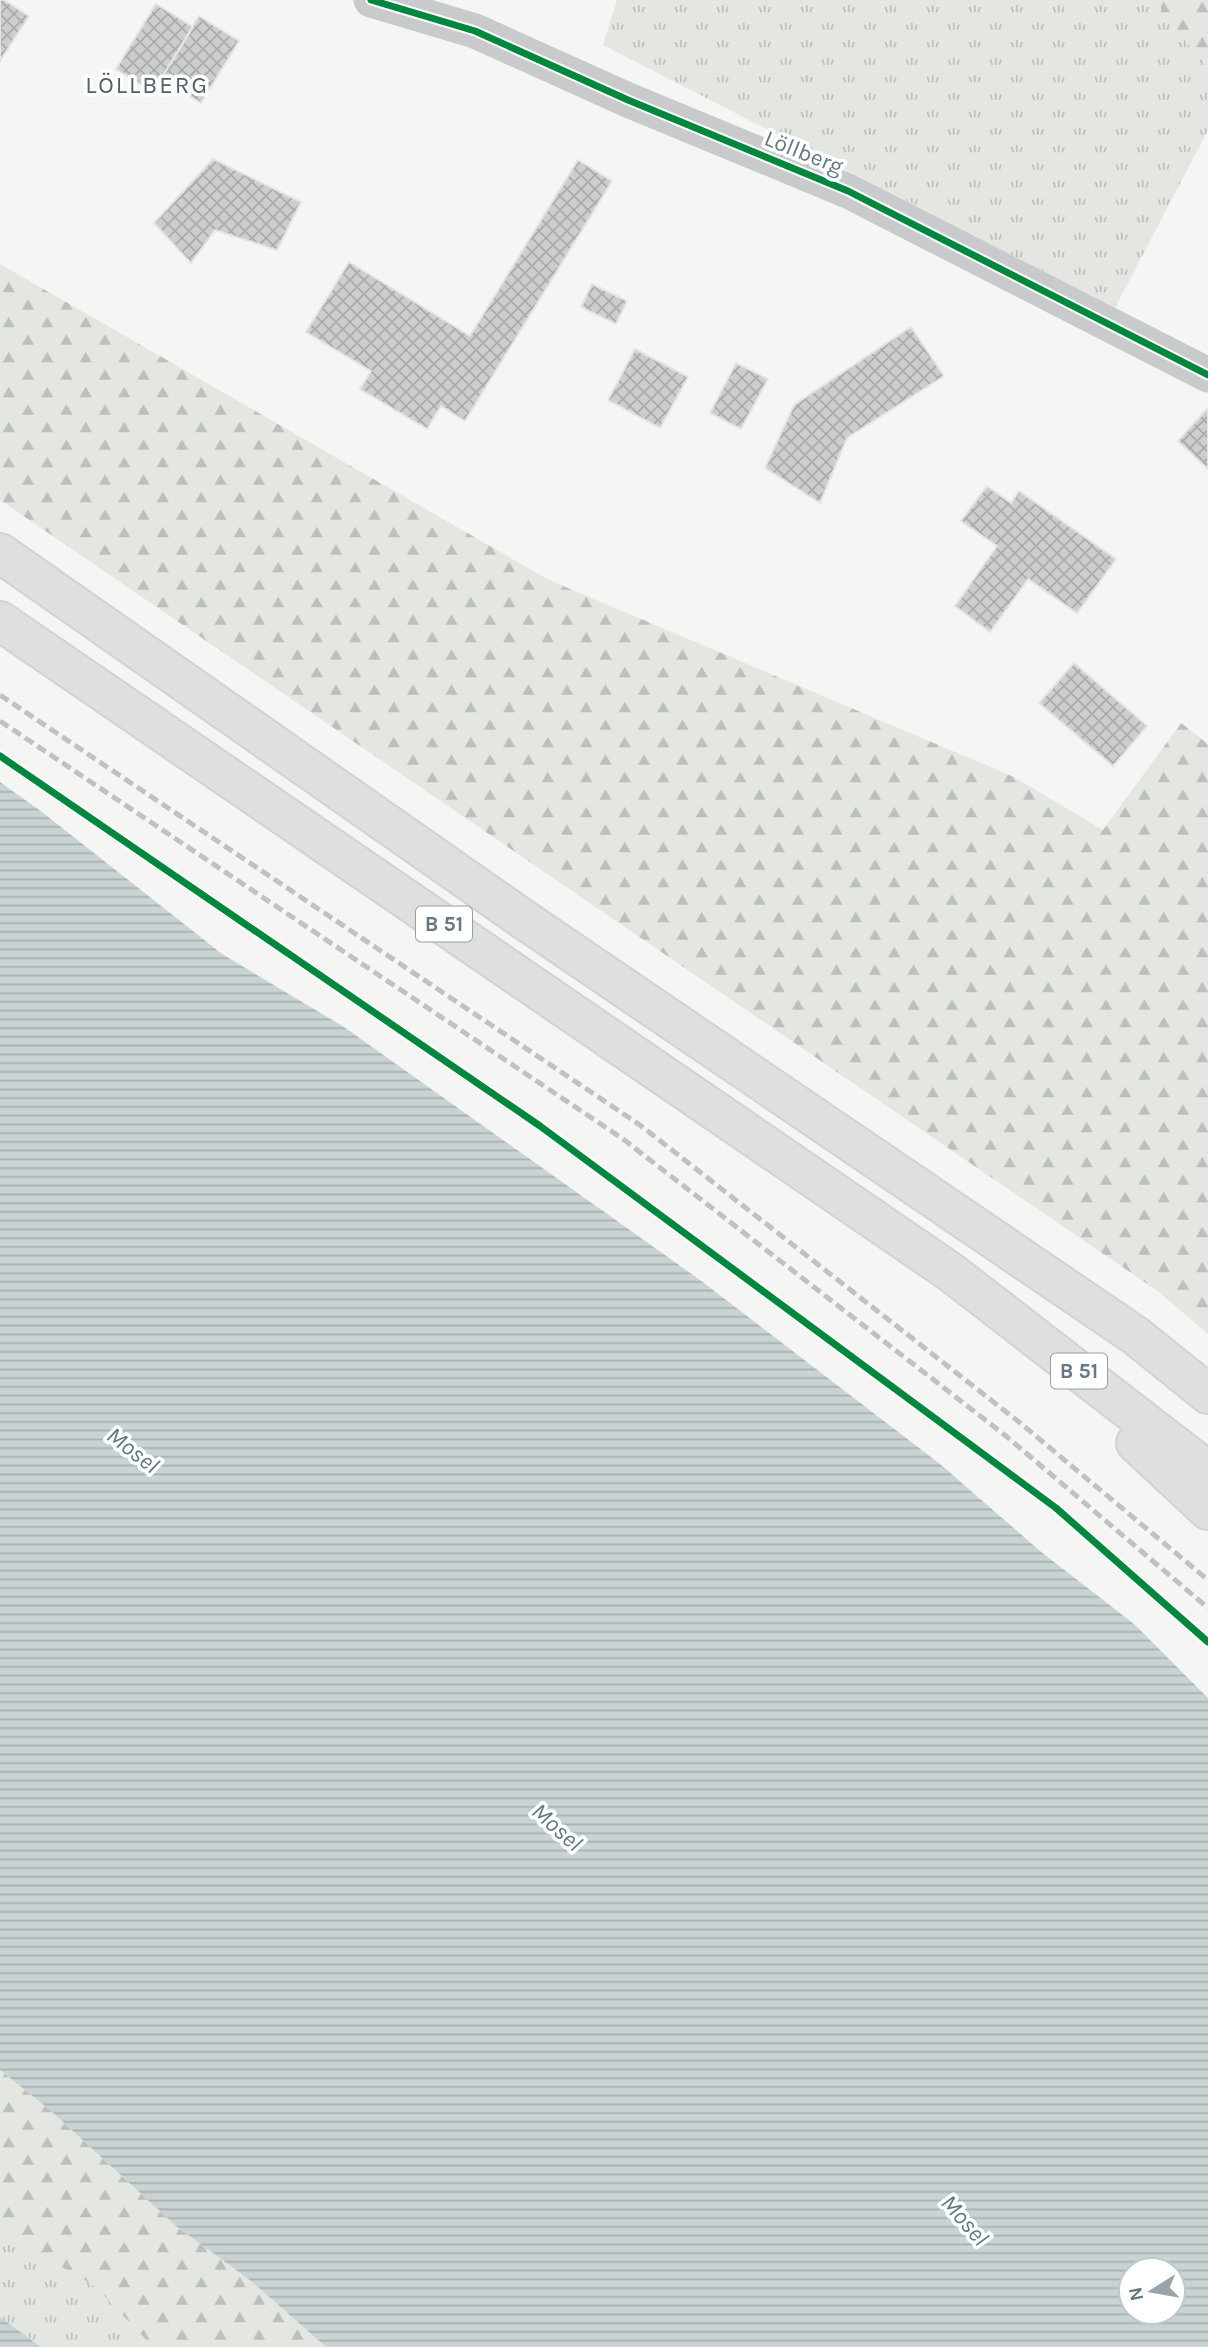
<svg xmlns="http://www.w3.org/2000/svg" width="1208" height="2347" font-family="Karla,sans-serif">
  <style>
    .grass { fill: url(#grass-tufts) }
    .forest { fill: url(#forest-firs) }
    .water { fill: url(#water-rules); fill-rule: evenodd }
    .building { fill: url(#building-cross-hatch); stroke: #e4e4e3; stroke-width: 2 }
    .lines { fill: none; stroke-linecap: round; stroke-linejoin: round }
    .primary-casing { stroke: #d2d2d2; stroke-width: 42 }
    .minor { stroke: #c9cacb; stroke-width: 35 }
    .primary { stroke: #dedfdf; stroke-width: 38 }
    .rail { stroke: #bfc1c2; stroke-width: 5; stroke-dasharray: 10 5; stroke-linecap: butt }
    .cycleway-casing { stroke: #fff; stroke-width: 11 }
    .cycleway { stroke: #00873e; stroke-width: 7 }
    .labels { text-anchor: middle; stroke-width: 7; stroke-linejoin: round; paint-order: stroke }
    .shield { fill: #fff; stroke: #93a0a8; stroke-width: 2 }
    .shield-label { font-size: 21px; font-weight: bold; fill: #657883 }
    .street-label { font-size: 23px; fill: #657883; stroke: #fff }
    .neighbourhood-label { font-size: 24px; letter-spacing: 2px; fill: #536169; stroke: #fff }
    .water-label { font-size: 24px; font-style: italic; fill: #617a80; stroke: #fff }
  </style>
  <defs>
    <pattern id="grass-tufts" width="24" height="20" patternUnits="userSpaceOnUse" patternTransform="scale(1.75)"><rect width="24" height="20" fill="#e4e7e1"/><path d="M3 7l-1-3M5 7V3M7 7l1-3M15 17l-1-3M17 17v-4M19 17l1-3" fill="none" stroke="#bcc0bc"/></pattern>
    <pattern id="forest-firs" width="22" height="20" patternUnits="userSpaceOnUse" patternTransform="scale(1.75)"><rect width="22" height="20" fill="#e4e7e1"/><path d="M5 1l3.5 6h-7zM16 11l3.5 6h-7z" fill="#bcc0bc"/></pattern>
    <pattern id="water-rules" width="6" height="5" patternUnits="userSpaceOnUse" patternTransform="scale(1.75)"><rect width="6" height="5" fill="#c9d3d4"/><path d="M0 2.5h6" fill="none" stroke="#a7b0b1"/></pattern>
    <pattern id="building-cross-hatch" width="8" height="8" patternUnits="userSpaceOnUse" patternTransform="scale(1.75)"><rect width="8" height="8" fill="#cccdcd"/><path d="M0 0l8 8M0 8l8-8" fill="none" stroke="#a9abac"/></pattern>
  </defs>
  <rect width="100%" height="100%" fill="#f5f5f3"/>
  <path class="grass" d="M617,0H1161V13L1208,67V130L1115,308L603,45Z
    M0,2232L95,2286L153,2347H41L0,2317Z"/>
  <path class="forest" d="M1161,0H1208V67L1161,13Z
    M0,264L549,580L1014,777L1103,830L1181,723L1208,744V1334L1159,1292L0,500Z
    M0,2070L50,2110L176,2226L251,2281L326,2347H153L95,2286L0,2232Z"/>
  <path class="water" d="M0,782L42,812L222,954L344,1027L700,1280L940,1464L1040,1551L1134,1624L1208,1698V2347H326L251,2281L176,2226L50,2110L0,2070ZM1131,2270H1173V2312H1131Z
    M0,2317L41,2347H0Z"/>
  <path class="building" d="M0,0H4L29,16L0,61Z
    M156,4L193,27L153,92L116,69Z
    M199,16L239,41L201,103L161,79Z
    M213,159L301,202L277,250L215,230L191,263L154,223Z
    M578,160L612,181L465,421L441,406L427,429L360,389L371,371L306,332L349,262L470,336Z
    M592,284L627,301L616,324L581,307Z
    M911,327L944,376L847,438L820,503L765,468L794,405Z
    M635,349L688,377L660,428L608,400Z
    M736,363L768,379L741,429L710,413Z
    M1208,408V469L1178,441Z
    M987,486L1011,503L1019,491L1116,559L1077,613L1028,579L990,632L955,606L997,546L961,521Z
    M1074,663L1147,726L1113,766L1039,703Z"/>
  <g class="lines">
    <g class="primary-casing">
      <path id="primary" d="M0,553L523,919L1136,1336L1208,1394
        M0,621L949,1271L1208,1471
        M1136,1443L1208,1510"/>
    </g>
    <path class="minor" d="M371,0L475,31L628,100L848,191L1208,375"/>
    <use href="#primary" class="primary"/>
    <path class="rail" d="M0,695L640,1125L1019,1422L1208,1580
      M0,721L623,1139L1006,1436L1208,1608"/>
    <g class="cycleway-casing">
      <path id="cycleway" d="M371,0L475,31L628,100L848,191L1208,375
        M0,756L540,1126L1056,1508L1208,1642"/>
    </g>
    <use href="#cycleway" class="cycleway"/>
  </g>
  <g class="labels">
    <g class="shield">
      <rect x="416" y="906.5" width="56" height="35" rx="5"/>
      <rect x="1051" y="1353.5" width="56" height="35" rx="5"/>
    </g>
    <g class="shield-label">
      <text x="444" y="931">B 51</text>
      <text x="1079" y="1378">B 51</text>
    </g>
    <g class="street-label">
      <text transform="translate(804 152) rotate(22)" y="8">Löllberg</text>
    </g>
    <g class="neighbourhood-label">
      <text x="147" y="93">LÖLLBERG</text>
    </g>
    <g class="water-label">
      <text transform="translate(133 1450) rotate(38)" y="8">Mosel</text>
      <text transform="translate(557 1827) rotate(42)" y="8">Mosel</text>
      <text transform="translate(965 2220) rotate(49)" y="8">Mosel</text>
    </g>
  </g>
  <g transform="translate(1152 2291) rotate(259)"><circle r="33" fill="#ffffff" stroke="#c1c9cd" stroke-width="2"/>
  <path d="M0-5L12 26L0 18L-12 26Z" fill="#97a4aa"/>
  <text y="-10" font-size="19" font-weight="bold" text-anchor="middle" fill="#657883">N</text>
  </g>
</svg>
